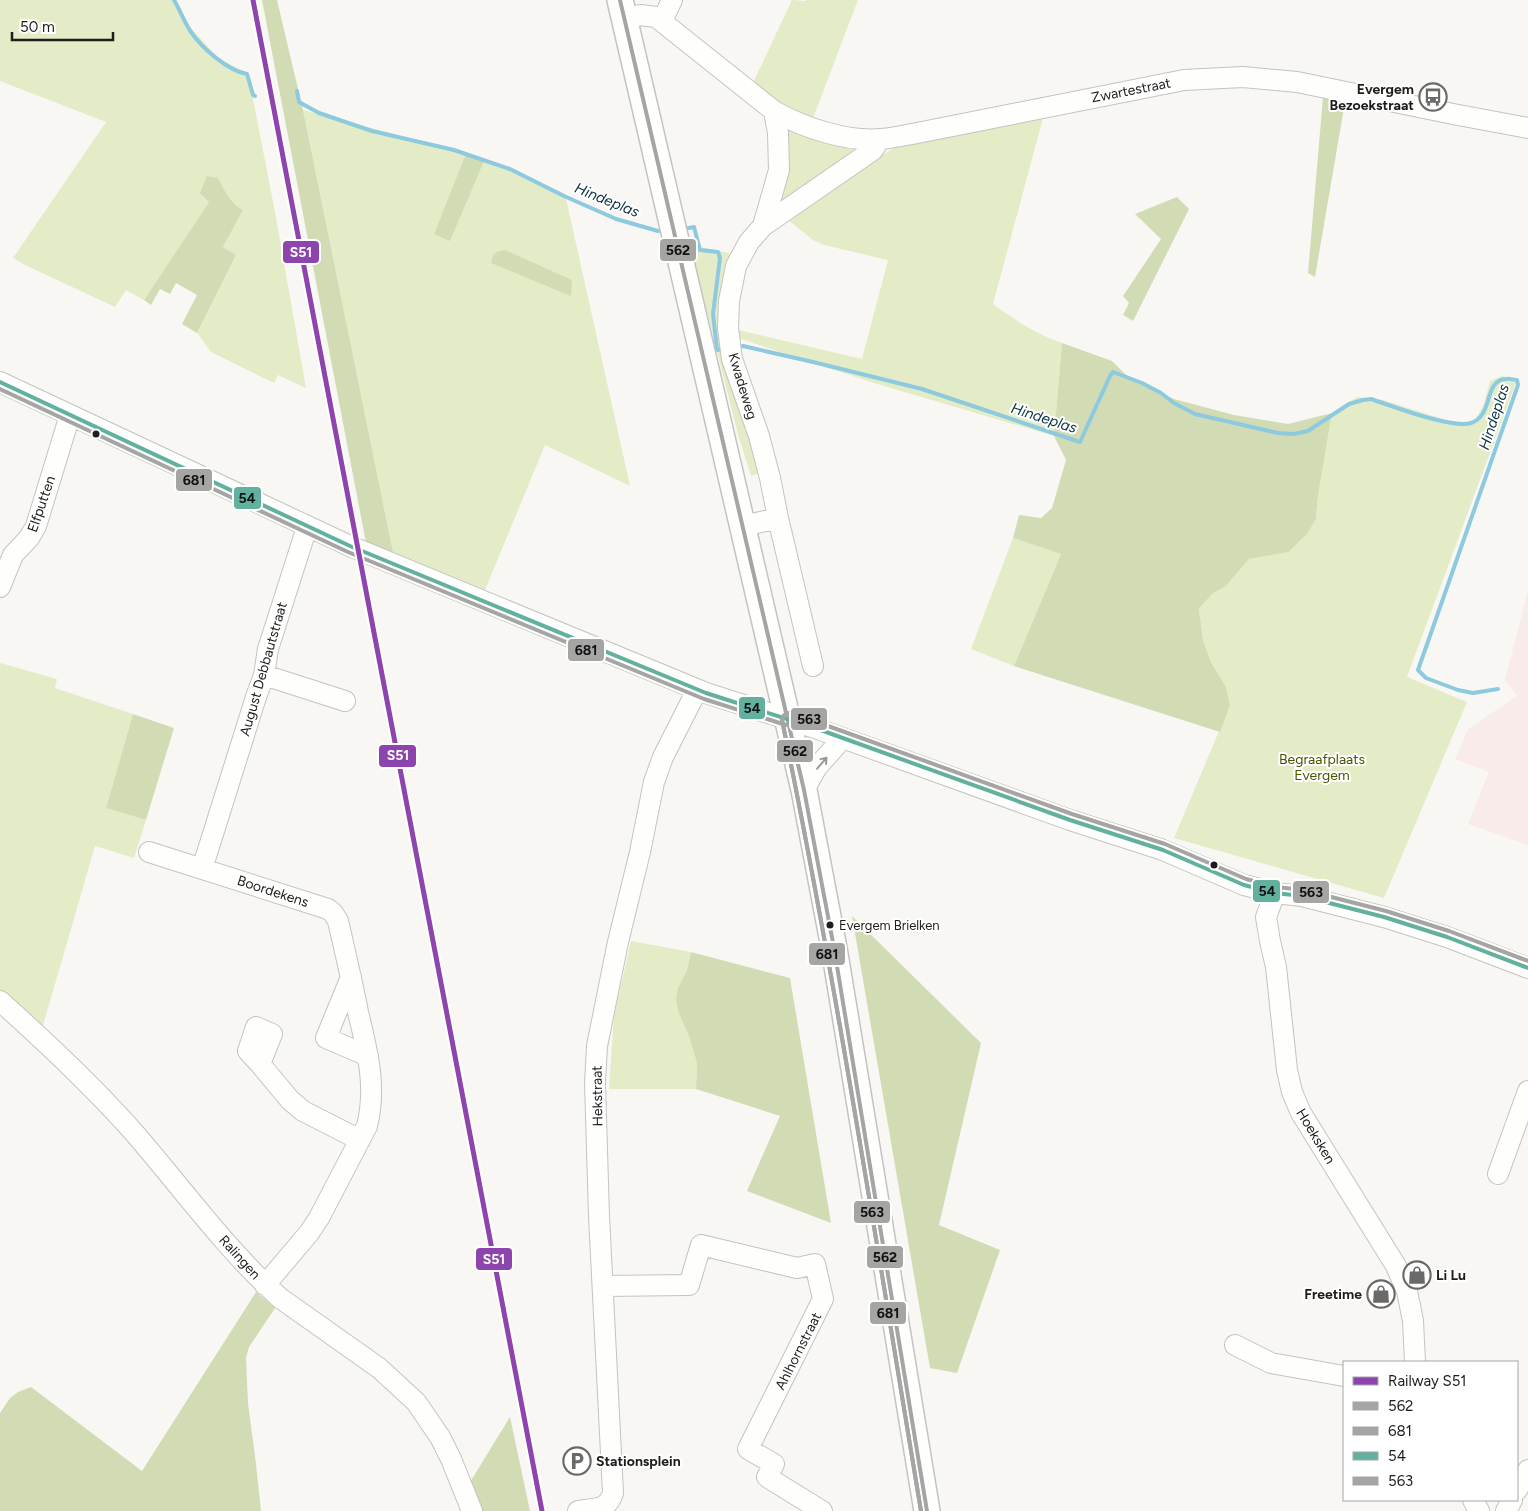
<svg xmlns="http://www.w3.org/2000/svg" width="1528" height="1511" font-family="Figtree,sans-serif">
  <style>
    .education { fill: #f8ebe9 }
    .green { fill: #e3ecc6 }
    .forest { fill: #d2dcb4 }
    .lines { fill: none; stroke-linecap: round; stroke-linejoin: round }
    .stream { stroke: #8dcadf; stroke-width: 4 }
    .minor-casing { stroke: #c5c3c1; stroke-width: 22 }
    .major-casing { stroke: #c5c3c1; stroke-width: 28 }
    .minor { stroke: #fefefd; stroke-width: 20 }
    .major { stroke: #fefefd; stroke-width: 25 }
    .bus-1-casing { stroke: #fff; stroke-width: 8 }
    .bus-2-casing { stroke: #fff; stroke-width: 8 }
    .bus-3-casing { stroke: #fff; stroke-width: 8 }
    .bus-4-casing { stroke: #fff; stroke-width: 8 }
    .bus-1 { stroke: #a5a5a4; stroke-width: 4 }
    .bus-2 { stroke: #a5a5a4; stroke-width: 4 }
    .bus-3 { stroke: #62b09e; stroke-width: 4 }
    .bus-4 { stroke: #a5a5a4; stroke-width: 4 }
    .rail-1-casing { stroke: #fff; stroke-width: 9 }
    .rail-1 { stroke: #8e44ad; stroke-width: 5 }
    .oneway { stroke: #999997 }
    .bus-dot { fill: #1e1d1b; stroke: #fff; stroke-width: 2 }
    .labels { text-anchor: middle; stroke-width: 4; stroke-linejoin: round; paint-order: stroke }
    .bus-label { font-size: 13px; fill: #1e1d1b; stroke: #fff; text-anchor: start }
    .poi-label { font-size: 14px; font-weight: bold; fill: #1e1d1b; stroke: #fff; text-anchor: end }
    .street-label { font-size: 14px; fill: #1e1d1b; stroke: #fff }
    .park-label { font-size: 14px; fill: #465502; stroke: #fff }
    .water-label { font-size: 15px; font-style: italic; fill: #0a3341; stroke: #fff }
    .line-badge { stroke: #fff; stroke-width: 2 }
    .badge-label { font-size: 14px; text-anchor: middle; font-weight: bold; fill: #fff }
    .pale-badge-label { font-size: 14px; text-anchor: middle; font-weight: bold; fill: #111 }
  </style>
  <rect width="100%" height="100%" fill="#f9f7f4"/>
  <path class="education" d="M1528,592V845L1468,824L1489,772L1455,759L1468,729L1517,696L1505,679Z"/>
  <path class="green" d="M0,0H176L190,27L219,59L248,73L275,212L306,388L278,375L274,383L211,352L197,333L236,255L223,247L243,210C230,203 225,191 218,178L209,202L144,300L126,290L115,307L25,265L13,258L106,122L0,81Z
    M792,0L805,1L806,0H858L812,121L796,116L752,85Z
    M303,110L466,153L434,234L450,240L485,159L565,194L630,486L545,445L485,590L393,552Z
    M1043,118L993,304C1015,320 1036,334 1062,343L1054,436L874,383L735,337L738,330L862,359L888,260L824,245L813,240L783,216L894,148L914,140Z
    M790,127L860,147L776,211L785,130Z
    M690,245L729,253L733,266L727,288L762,472L751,476L739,438Z
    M1502,376L1517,380L1407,677L1467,702L1384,898L1174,838L1230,705L1226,687L1211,662L1203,640L1199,609L1212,594L1226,586L1249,559L1289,552L1307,534L1316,519L1318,496L1332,413L1357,397L1383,400L1462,425L1474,422L1484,404L1490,381Z
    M1013,538L1061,554L1014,666L971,649Z
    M0,663L57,679L55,688L133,714L106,808L146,820L134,858L95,846L42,1029L0,991Z
    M631,941L691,952L687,970L678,988L679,1014L689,1036L697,1063L696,1089H609L614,1016Z"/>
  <path class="forest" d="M262,0H277L303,110L393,552L366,543Z
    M1323,97L1345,102L1315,277L1308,273Z
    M466,153L485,159L450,241L434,234Z
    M207,176L218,178C225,191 230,203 243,210L223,247L236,255L197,333L182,324L197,295L176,283L170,294L160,289L151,305L144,300L209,202L200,193Z
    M1177,197L1189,209L1133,321L1123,315L1129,303L1123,296L1161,239L1135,214Z
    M505,250L572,280L571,296L491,263L493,255L497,252Z
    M1062,343L1112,361L1131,380L1174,399L1234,415L1288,424L1332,413L1318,496L1316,519L1307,534L1289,552L1249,559L1226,586L1212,594L1199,609L1203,640L1211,662L1226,687L1230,705L1220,732L1014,666L1061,554L1013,538L1019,515L1041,518L1052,508L1066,460L1054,436Z
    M133,714L174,728L146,820L106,808Z
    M852,916L981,1043L939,1225L1000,1250L957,1373L930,1368Z
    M691,952L790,978L831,1223L747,1191L780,1116L696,1089L697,1063L689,1036L679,1014L676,1000L678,988L687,970Z
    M256,1292L275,1308L249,1347L246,1358L248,1403L256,1464L261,1511H0V1413L10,1398L18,1392L31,1387L142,1471Z
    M510,1417L530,1511H478L467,1487Z"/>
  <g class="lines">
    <path class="stream" d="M174,0C180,10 184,22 191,32C202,48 228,71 247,74L253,95L255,96
      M297,91L299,102L319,113L372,131L454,150L510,169L564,196L616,219L658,231L666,230
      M683,229L694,227L700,250L718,252L720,258L713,314L717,350L725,348
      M737,347L743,346L813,362L922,389L1080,442L1110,376L1113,372L1142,383L1161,393L1174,403L1195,414L1278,433L1294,434L1308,431L1349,404L1363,400L1371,399C1392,406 1452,429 1471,423C1494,416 1483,380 1506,379C1509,378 1514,380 1517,380L1518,385L1418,670L1426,678L1458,690L1473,693L1498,689"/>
    <g class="minor-casing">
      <path id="minor" d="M625,19L640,15L656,17L774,111C804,128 847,142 881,139C892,138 902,136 912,134L1184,80L1243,77L1297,82L1453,114L1528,128
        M662,21L672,0
        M774,111L778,133L779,170L763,226L749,242L736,266L729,301L728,328L732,359L759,436L770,478L778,518L813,666
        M763,226L873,150L880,139
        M0,382L350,546L706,693L815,728L1070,820L1163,850L1244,885L1275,893L1302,896L1384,917L1447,937L1528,968
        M743,526L778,518
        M0,587L13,555L29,538L36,526L70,415
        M264,675L345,701
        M804,790L817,767L843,738
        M149,852L328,909L333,913L338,921C345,951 352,981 358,1012C367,1050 377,1086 367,1126L319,1218L309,1233L265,1285
        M202,869L256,697L264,675L268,649L307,527
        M1275,893L1266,917L1270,941L1276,967L1287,1070L1292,1092L1301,1113L1396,1266L1407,1291L1413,1321L1415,1362
        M351,977L326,1038L368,1056
        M0,1001C48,1044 95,1088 137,1136C184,1191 227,1250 280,1298L379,1368L416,1402L440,1437L451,1459L472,1511
        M260,1064L248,1051L256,1027L272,1034L260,1064L290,1100L303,1111L360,1140
        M1498,1174L1528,1091
        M603,1286L689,1285L701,1245L797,1268L815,1264L823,1299L748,1449L774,1464L767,1477L822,1511
        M1235,1345L1271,1363L1344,1376
        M1517,1490L1528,1470
        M1473,1500L1479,1511
        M578,1511C595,1508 607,1511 613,1493L599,1216L595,1083L597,1046L618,942L640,852L654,782L663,757L697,690
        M1506,1511L1512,1500"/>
    </g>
    <g class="major-casing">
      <path id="major" d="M620,0L804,790L834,948L927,1511"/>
    </g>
    <use href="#minor" class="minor"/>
    <use href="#major" class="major"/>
    <g class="bus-1-casing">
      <path id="bus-1" d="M620,0L804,790L834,948L927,1511"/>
    </g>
    <g class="bus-2-casing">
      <path id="bus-2" d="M0,389L348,552L704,699L786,725
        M782,720C836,982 877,1247 921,1511"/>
    </g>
    <g class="bus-3-casing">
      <path id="bus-3" d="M0,382L350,546L706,693L815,728L1070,820L1163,850L1244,885L1275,893L1302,896L1384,917L1447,937L1528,968"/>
    </g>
    <g class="bus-4-casing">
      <path id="bus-4" d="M921,1511C877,1247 836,982 782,720L784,715L789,713L817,722L1072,814L1165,844L1246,879L1276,887L1304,890L1386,911L1449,931L1528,961"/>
    </g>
    <use href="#bus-1" class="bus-1"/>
    <use href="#bus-2" class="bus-2"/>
    <use href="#bus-3" class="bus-3"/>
    <use href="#bus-4" class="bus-4"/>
    <g class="rail-1-casing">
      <path id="rail-1" d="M253,0L542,1511"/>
    </g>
    <use href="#rail-1" class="rail-1"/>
  </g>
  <defs><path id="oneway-shaft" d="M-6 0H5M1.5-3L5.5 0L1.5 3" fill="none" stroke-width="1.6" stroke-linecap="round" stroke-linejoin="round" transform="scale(1.25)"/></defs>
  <use class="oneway" href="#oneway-shaft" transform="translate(822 763) rotate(-49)"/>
  <defs>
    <g id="bus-ring" transform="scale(1.4375)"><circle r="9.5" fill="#fff" stroke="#6b6967" stroke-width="1.5"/><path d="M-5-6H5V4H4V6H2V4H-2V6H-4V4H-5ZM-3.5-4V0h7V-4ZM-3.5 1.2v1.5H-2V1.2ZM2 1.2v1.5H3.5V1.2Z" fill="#6b6967"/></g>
    <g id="shop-ring" transform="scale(1.4375)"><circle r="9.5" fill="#fff" stroke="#6b6967" stroke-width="1.5"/><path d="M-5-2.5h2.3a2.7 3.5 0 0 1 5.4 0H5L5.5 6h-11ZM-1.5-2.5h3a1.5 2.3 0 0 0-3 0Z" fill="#6b6967"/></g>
    <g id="parking-ring" transform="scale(1.4375)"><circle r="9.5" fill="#fff" stroke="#6b6967" stroke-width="1.5"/><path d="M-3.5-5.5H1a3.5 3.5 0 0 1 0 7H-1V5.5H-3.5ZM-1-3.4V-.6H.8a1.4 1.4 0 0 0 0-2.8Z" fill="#6b6967"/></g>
  </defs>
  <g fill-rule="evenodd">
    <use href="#bus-ring" x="1433" y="97"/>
    <use href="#shop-ring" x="1417" y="1275"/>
    <use href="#shop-ring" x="1381" y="1294"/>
    <use href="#parking-ring" x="577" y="1461"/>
  </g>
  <g class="bus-dot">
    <circle cx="96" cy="434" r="4.5"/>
    <circle cx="1214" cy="865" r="4.5"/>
    <circle cx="830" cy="925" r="4.5"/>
  </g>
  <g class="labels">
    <g class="bus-label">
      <text x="839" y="930">Evergem Brielken</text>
    </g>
    <g class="poi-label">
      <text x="1414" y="94">Evergem<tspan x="1414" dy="16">Bezoekstraat</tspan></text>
      <text x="1436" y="1280" text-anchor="start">Li Lu</text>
      <text x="1362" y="1299">Freetime</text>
      <text x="596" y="1466" text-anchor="start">Stationsplein</text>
    </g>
    <g class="street-label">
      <text transform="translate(1131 90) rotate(-11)" y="5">Zwartestraat</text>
      <text transform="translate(743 386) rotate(73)" y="5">Kwadeweg</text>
      <text transform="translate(41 504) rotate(-71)" y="5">Elfputten</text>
      <text transform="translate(263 669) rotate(-74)" y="5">August Debbautstraat</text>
      <text transform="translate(273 891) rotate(18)" y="5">Boordekens</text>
      <text transform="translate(597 1096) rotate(-91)" y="5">Hekstraat</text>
      <text transform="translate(1316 1136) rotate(59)" y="5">Hoeksken</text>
      <text transform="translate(240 1257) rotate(48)" y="5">Ralingen</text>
      <text transform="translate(798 1351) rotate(-63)" y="5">Ahlhornstraat</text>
    </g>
    <g class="park-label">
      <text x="1322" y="764">Begraafplaats<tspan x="1322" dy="16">Evergem</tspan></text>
    </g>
    <g class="water-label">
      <text transform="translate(607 200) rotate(22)" y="5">Hindeplas</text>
      <text transform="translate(1494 417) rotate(-72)" y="5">Hindeplas</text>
      <text transform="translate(1044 418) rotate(18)" y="5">Hindeplas</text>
    </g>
  </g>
  <g class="line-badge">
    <rect x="659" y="238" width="38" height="24" rx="5" fill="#a5a5a4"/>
    <rect x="282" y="240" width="38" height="24" rx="5" fill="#8e44ad"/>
    <rect x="175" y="468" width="38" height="24" rx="5" fill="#a5a5a4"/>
    <rect x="233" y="486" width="29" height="24" rx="5" fill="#62b09e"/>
    <rect x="567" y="638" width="38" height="24" rx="5" fill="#a5a5a4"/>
    <rect x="738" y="696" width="28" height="24" rx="5" fill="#62b09e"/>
    <rect x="790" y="707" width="38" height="24" rx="5" fill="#a5a5a4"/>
    <rect x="776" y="739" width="38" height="24" rx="5" fill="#a5a5a4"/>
    <rect x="378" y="744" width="39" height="24" rx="5" fill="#8e44ad"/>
    <rect x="1252" y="879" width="29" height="24" rx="5" fill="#62b09e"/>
    <rect x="1292" y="880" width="38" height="24" rx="5" fill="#a5a5a4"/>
    <rect x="808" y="942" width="38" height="24" rx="5" fill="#a5a5a4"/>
    <rect x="853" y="1200" width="38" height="24" rx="5" fill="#a5a5a4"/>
    <rect x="866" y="1245" width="38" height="24" rx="5" fill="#a5a5a4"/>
    <rect x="475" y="1247" width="38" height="24" rx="5" fill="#8e44ad"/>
    <rect x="869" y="1301" width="38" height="24" rx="5" fill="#a5a5a4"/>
  </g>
  <g class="badge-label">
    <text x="301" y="257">S51</text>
    <text x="398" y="760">S51</text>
    <text x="494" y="1264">S51</text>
  </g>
  <g class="pale-badge-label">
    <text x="678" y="255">562</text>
    <text x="194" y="485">681</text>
    <text x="247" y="503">54</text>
    <text x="586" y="655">681</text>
    <text x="752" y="713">54</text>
    <text x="809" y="724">563</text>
    <text x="795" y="756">562</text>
    <text x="1267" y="896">54</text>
    <text x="1311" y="897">563</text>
    <text x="827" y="959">681</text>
    <text x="872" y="1217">563</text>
    <text x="885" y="1262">562</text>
    <text x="888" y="1318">681</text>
  </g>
  <rect x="1343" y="1361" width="175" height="140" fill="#ffffff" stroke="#a5a5a4"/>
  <rect x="1353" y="1377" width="25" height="8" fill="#8e44ad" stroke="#a5a5a4"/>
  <text x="1388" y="1386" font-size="15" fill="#1e1d1b">Railway S51</text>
  <rect x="1353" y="1402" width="25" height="8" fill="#a5a5a4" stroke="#a5a5a4"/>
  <text x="1388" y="1411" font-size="15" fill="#1e1d1b">562</text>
  <rect x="1353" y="1427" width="25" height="8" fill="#a5a5a4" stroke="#a5a5a4"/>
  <text x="1388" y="1436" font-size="15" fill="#1e1d1b">681</text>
  <rect x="1353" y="1452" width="25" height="8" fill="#62b09e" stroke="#a5a5a4"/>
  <text x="1388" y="1461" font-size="15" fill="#1e1d1b">54</text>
  <rect x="1353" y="1477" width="25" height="8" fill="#a5a5a4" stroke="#a5a5a4"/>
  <text x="1388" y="1486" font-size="15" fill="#1e1d1b">563</text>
  <path d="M12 32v8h101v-8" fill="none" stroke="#1e1d1b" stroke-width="2.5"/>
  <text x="20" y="32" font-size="15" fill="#1e1d1b" stroke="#ffffff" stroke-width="4" paint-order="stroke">50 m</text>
</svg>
